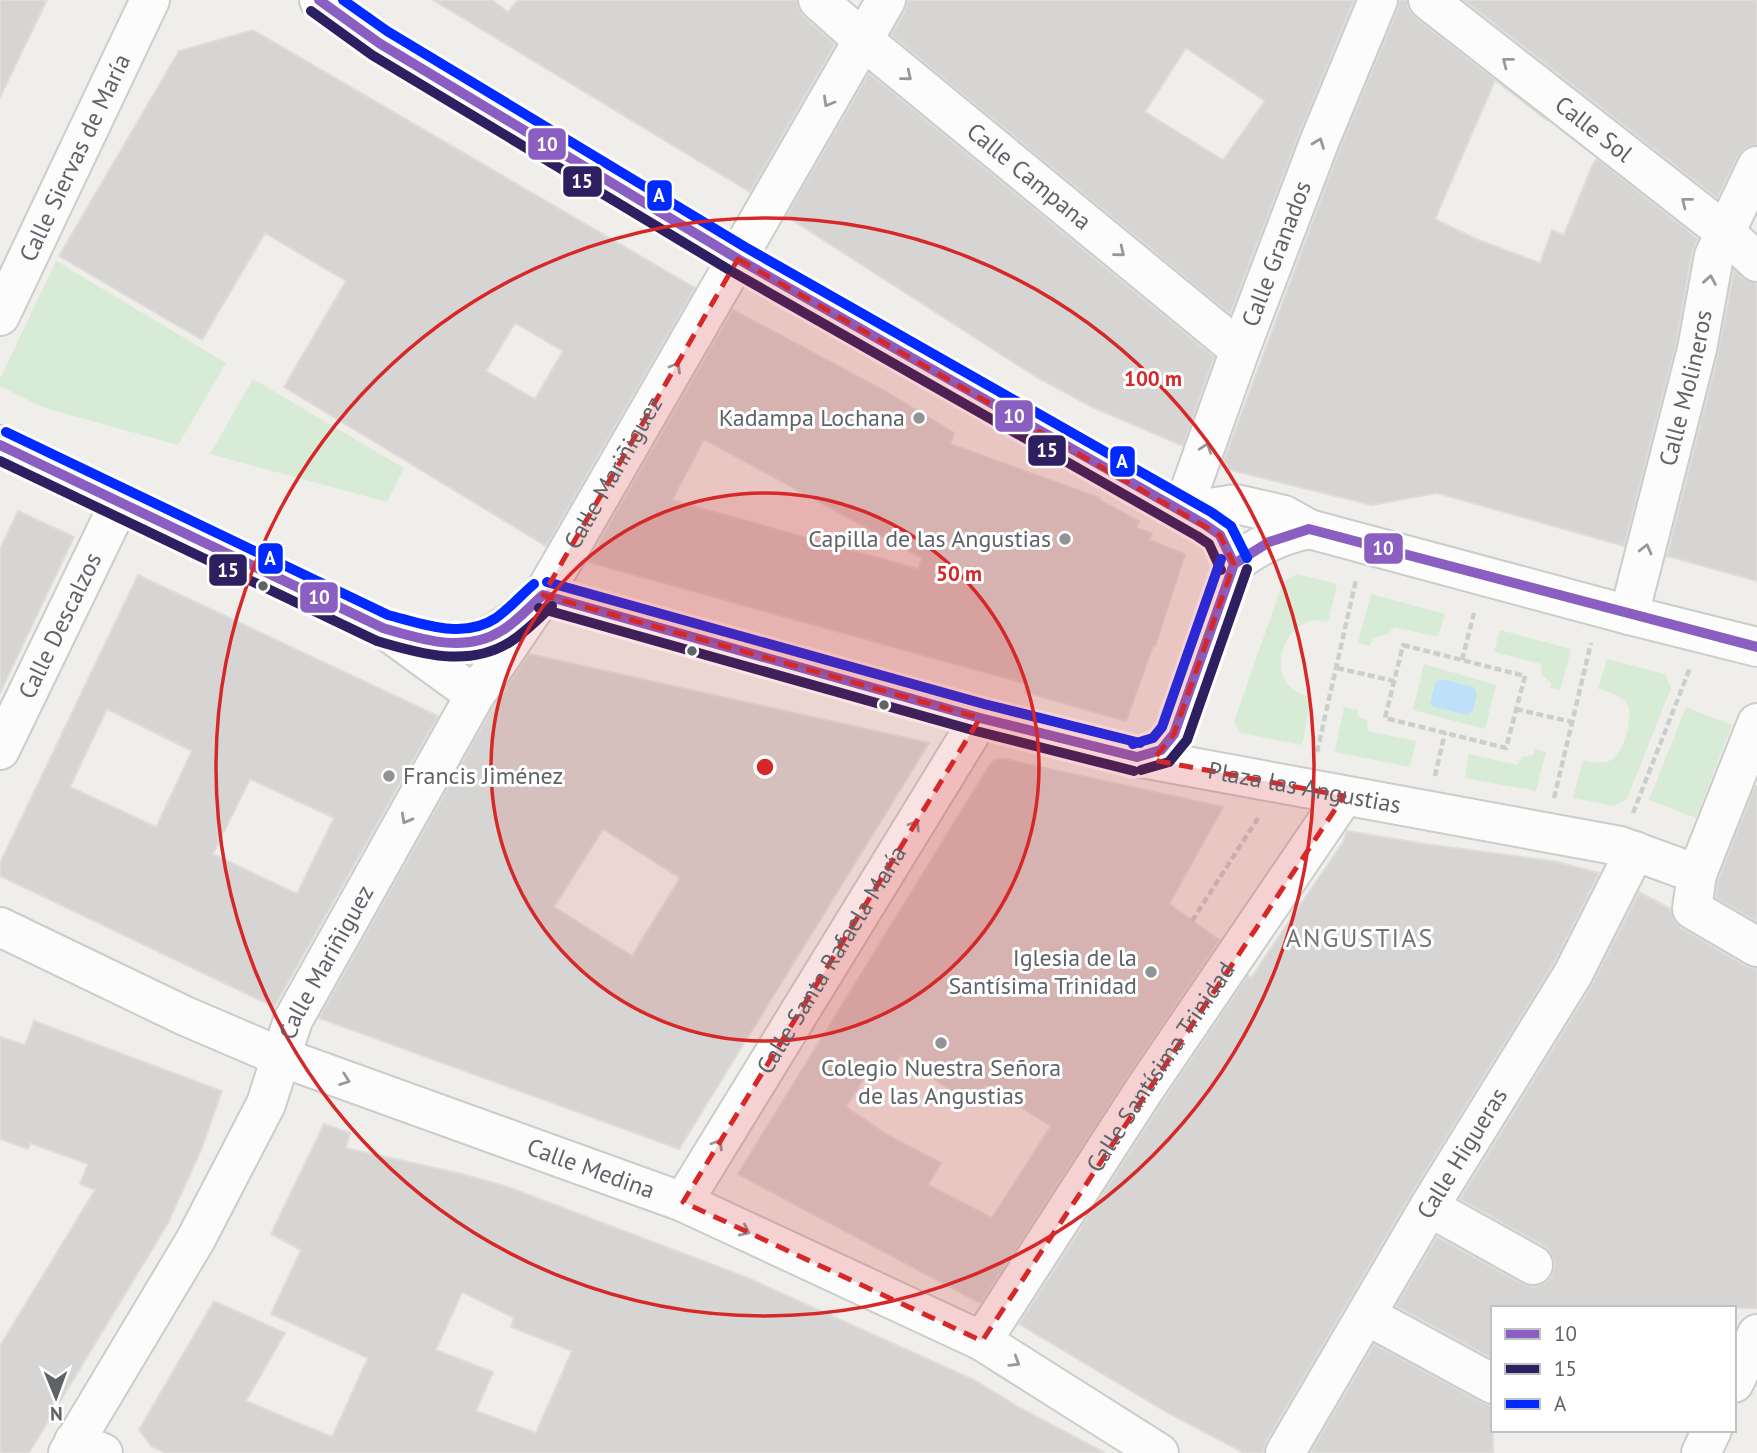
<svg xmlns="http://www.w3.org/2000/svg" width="1757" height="1453" font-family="'PT Sans',sans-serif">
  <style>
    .green { fill: #d8ebd6; fill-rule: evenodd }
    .water { fill: #bfe0f9 }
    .building { fill: #d6d5d3; stroke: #deddd9; stroke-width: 2; fill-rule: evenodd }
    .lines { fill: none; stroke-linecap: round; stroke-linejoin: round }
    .minor-casing { stroke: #cbcccc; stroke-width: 42 }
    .path { stroke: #cacfcc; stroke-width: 4.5; stroke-dasharray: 7 3.5; stroke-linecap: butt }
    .minor { stroke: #fdfcfc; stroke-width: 38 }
    .bus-1-casing { stroke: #fff; stroke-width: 16 }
    .bus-2-casing { stroke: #fff; stroke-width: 16 }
    .bus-3-casing { stroke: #fff; stroke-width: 16 }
    .bus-1 { stroke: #8a5fc1; stroke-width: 10 }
    .bus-2 { stroke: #2d1f60; stroke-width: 10 }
    .bus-3 { stroke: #002aff; stroke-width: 10 }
    .oneway { stroke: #96999c }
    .marked { fill: #d62828; fill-opacity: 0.2; stroke: #d62828; stroke-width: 5; stroke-dasharray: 14 9; stroke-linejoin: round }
    .ring { fill: none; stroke: #d62828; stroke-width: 3.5 }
    .poi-dot { fill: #919496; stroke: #fff; stroke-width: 2.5 }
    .bus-dot { fill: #5f6368; stroke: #fff; stroke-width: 2.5 }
    .labels { text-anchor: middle; stroke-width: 6; stroke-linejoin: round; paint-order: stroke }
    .street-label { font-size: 24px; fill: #5f6368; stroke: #fff }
    .poi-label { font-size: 24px; fill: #5f6368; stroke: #fff; text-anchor: end }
    .neighbourhood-label { font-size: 26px; letter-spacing: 2px; fill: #70757a; stroke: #fff }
    .centre { fill: #d62828; stroke: #fff; stroke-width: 3.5 }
    .ring-label { font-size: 21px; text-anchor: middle; font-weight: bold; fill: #d62828; stroke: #fff; stroke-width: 6; stroke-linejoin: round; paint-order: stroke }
    .line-badge { stroke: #fff; stroke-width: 2.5 }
    .badge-label { font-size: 19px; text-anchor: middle; font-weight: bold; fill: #fff }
  </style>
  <rect width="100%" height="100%" fill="#efeeea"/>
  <path class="green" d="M56,261L226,363L178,445L42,407L0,386V379Z
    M253,379L404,468L387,502L210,454Z
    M1297,574L1337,584L1328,622C1318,620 1310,619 1301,625C1283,636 1273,667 1288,684C1294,692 1303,695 1312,698L1302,745L1241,733L1234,722L1283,582Z
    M1371,594L1445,614L1438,637L1394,627L1388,634L1373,638L1370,646L1358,643Z
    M1500,630L1571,649L1560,690L1550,688L1551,683L1542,675L1541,664L1494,652Z
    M1607,659L1665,674L1671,688L1627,799L1614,806L1573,798L1583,760C1591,762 1603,765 1611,760C1624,753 1637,711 1624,700C1617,694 1607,691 1598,689Z
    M1424,664L1496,685L1485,729L1413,710ZM1441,679L1473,687L1475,693L1473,711L1467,715L1430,702L1435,683Z
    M1344,707L1358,710L1357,716L1367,720L1368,731L1416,741L1410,767L1335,752Z
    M1686,707L1732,725L1696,818L1649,800Z
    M1535,749L1546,752L1536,791L1465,778L1469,754L1517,765L1522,757L1533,755Z"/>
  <path class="water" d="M1441,679L1474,687L1477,694L1473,711L1467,715L1434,707L1430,703L1435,683Z"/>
  <path class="building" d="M0,0H47L0,97Z
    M433,0H492L508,12L518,0H797L798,8L803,16L835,44L750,192Z
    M908,0H1354L1300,132L1230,314L891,35L905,11ZM1186,48L1265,101L1223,160L1145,112Z
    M1399,0H1407L1408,9L1415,17L1548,121L1495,80L1435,219L1476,239L1540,263L1552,230L1564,235L1592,166L1597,159L1698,239L1692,252L1676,344L1624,546L1437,493L1372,505L1226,469L1227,465L1223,463L1340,148L1398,8Z
    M1464,0H1757V144L1745,148L1738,156L1717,198Z
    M253,30L695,288L546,546L284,387L346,281L265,233L202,340L59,256L179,51ZM515,323L563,351L535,399L486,371Z
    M869,73L1214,357L1183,446L1092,407L1036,377L786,216Z
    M1734,270L1743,278L1757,283V581L1667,556L1718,354Z
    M733,310L883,390L954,433L950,444L1100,498L1099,500L1139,521L1136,528L1152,533L1149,540L1185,554L1155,646H1153L1126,721L1025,692L1027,684L588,562ZM704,439L922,558L918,569L672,500Z
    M18,511L74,537L0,693V549Z
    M138,575L438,716L274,1007L0,876V863ZM107,709L192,751L156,827L70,787ZM250,779L334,818L297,894L213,854Z
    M529,654L929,743L679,1149L319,1018L494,705ZM603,829L680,878L632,956L554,907Z
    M1004,759L1223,807L1169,904L1219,940L1126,1078L981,1302H978L738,1174L989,766L994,760ZM901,1055L973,1106L985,1085L1051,1126L992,1218L928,1185L941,1163L889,1136L846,1107L875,1060L891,1070Z
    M1755,786H1757V922L1716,898L1718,880Z
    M1347,831L1425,844L1553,861L1599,873L1554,963L1410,1196L1266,1442L1263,1453H1244L1168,1413L1019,1324L1162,1102L1248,975L1251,978L1275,942L1343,842Z
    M1639,892L1671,909L1673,919L1681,928L1746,966L1757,969V1308H1493V1359L1396,1306L1437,1237L1523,1284L1534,1287L1545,1283L1552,1276L1555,1264L1551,1253L1544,1246L1460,1199L1592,985Z
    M34,1021L222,1091L201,1150L168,1223L41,1433L29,1453H0V1346L95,1190L80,1184L88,1164L30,1143L28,1149L0,1139V1037L25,1045Z
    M324,1124L350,1133L346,1148L462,1174L508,1187L748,1278L974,1380L1020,1408L1105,1453H166L152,1447L139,1430L214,1301L285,1333L246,1401L332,1437L368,1358L271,1314L301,1250L271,1234ZM462,1292L514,1318L511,1327L572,1351L536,1433L476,1411L493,1372L436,1350Z
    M1374,1344L1483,1403L1493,1406V1453H1310Z"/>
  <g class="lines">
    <g class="minor-casing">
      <g id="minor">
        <path d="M319,0L379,43L738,259L1204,524L1220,535L1234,564"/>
        <path id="s1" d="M818,0L863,40L1240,350"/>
        <path id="s2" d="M1428,0L1725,232L1757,262"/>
        <path id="s3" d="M0,316L150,0"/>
        <path d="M0,445L383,628L475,695"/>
        <path id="s4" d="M1182,512L1240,350L1320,140L1378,0"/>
        <path d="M1182,512L1236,504L1284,515L1309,529"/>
        <path id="s5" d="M543,595L980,718L1137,757L1620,846L1697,874L1757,723"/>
        <path id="s6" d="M1629,615L1697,349L1714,256L1757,166"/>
        <path d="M398,632C456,647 476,653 523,612"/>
        <path id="s7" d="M0,750L120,502"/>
        <path d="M1137,757L1161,750L1174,734L1234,564C1259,545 1278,536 1309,529L1629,615L1757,647"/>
        <path d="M1697,874L1692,909L1757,947"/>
        <path id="s8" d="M0,927L185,1016L281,1057L683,1202L982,1341L1159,1453"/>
        <path id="s9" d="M683,1202L980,718"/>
        <path d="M1429,1207L1533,1265"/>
        <path d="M1366,1315L1493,1384"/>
        <path id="s10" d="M982,1341L1144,1090L1344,796"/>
        <path d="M1734,1383L1757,1334"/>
        <path d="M74,1441L103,1453"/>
        <path id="s11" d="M68,1453L196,1239L266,1104L293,1020L475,695L543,595L886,0"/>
        <path id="s12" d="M1285,1453L1429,1207L1573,974L1635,851"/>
        <path d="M1701,1453L1712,1430"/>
      </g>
    </g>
    <path class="path" d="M1403,645L1525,676L1506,748L1385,718Z
      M1462,660L1474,613
      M1337,668L1394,681
      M1516,709L1572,722
      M1317,752L1356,580
      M1435,776L1445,732
      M1554,798L1591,643
      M1633,813L1690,668
      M1192,921L1258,818"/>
    <use href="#minor" class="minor"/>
    <g class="bus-1-casing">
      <path id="bus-1" d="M319,0L379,43L738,259L1204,524L1220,535L1234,564
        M0,445L383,628C421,639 464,654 501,631C517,622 529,607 543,595
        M543,595L980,718L1137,757
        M1137,757L1161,750L1174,734L1234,564L1269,542L1309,529L1757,647"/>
    </g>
    <g class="bus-2-casing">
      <path id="bus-2" d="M311,11L372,55L731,271L1197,536L1209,544L1221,570
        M0,461L377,641C420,654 469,668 510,642C526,632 539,618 552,606
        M539,608L976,731L1134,771
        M1141,770L1169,762L1187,740L1247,569"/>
    </g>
    <g class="bus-3-casing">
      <path id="bus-3" d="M343,0L387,31L745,247L1211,512L1231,526L1247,558
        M6,432L388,615C423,624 463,640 496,618C510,608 521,595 534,584
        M547,582L984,704L1140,743
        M1133,744L1153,738L1162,727L1221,559"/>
    </g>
    <use href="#bus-1" class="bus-1"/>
    <use href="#bus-2" class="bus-2"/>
    <use href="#bus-3" class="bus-3"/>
  </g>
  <defs><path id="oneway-chevron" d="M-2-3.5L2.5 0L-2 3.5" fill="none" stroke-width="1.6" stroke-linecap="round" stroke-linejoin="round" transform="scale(1.75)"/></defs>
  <g class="oneway">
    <use href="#oneway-chevron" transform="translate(1507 62) rotate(-142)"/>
    <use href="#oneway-chevron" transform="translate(907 76) rotate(39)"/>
    <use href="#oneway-chevron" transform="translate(828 102) rotate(120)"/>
    <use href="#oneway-chevron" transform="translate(1319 143) rotate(-69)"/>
    <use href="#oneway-chevron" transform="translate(1686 202) rotate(-142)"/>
    <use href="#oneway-chevron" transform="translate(1120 252) rotate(39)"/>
    <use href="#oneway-chevron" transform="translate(1710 280) rotate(-80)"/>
    <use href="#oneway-chevron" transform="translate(676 367) rotate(-60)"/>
    <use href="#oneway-chevron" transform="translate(1206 448) rotate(-71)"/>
    <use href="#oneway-chevron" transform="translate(1646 549) rotate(-76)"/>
    <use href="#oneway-chevron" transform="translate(406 819) rotate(119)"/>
    <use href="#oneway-chevron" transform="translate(915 825) rotate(-58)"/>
    <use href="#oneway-chevron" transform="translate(345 1080) rotate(20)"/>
    <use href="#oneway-chevron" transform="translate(718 1144) rotate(-58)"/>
    <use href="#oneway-chevron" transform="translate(745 1231) rotate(25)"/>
    <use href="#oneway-chevron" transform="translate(1015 1362) rotate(32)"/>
  </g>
  <path class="marked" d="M738,259L1220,535L1234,564L1174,734L1153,760L1344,796L982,1341L683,1202L980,718L543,595Z"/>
  <circle cx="765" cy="767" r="274" fill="#d62828" fill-opacity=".12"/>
  <g class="ring">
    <circle cx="765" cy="767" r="274"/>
    <circle cx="765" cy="767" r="549"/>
  </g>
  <g class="poi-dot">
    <circle cx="919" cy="418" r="7"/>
    <circle cx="1065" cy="539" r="7"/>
    <circle cx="389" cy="776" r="7"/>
    <circle cx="1151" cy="972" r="7"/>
    <circle cx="941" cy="1043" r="7"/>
  </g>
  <g class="bus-dot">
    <circle cx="263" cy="586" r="6"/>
    <circle cx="692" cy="651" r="6"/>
    <circle cx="884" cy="705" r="6"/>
  </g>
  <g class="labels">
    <g class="street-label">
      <text dy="8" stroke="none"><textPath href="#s2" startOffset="210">Calle Sol</textPath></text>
      <text dy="8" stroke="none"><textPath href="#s3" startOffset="175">Calle Siervas de María</textPath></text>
      <text dy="8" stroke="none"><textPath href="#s1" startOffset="275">Calle Campana</textPath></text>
      <text dy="8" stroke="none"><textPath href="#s4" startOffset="275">Calle Granados</textPath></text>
      <text dy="8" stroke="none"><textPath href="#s6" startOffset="234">Calle Molineros</textPath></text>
      <text dy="8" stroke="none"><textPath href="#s11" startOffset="1124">Calle Mariñiguez</textPath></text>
      <text dy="8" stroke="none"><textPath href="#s7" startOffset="138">Calle Descalzos</textPath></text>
      <text dy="8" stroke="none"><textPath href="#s5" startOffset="786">Plaza las Angustias</textPath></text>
      <text dy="8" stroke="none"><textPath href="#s9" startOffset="284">Calle Santa Rafaela María</textPath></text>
      <text dy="8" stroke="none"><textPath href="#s11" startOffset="556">Calle Mariñiguez</textPath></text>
      <text dy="8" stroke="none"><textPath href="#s10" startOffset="327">Calle Santísima Trinidad</textPath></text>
      <text dy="8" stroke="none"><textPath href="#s12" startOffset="348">Calle Higueras</textPath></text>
      <text dy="8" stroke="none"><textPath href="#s8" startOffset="639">Calle Medina</textPath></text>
    </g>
    <g class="poi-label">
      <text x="905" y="426">Kadampa Lochana</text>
      <text x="1051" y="547">Capilla de las Angustias</text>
      <text x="403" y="784" text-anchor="start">Francis Jiménez</text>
      <text x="1137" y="966">Iglesia de la<tspan x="1137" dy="28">Santísima Trinidad</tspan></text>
      <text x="941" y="1076" text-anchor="middle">Colegio Nuestra Señora<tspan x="941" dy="28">de las Angustias</tspan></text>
    </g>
    <g class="neighbourhood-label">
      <text x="1360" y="947">ANGUSTIAS</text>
    </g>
  </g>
  <circle cx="765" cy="767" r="10" class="centre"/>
  <g class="ring-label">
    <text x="1153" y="386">100 m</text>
    <text x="959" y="581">50 m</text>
  </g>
  <g class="line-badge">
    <rect x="527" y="127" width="40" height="34" rx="7" fill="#8a5fc1"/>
    <rect x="562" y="165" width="41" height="33" rx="7" fill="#2d1f60"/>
    <rect x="646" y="179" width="27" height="33" rx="7" fill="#002aff"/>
    <rect x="994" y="399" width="40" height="34" rx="7" fill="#8a5fc1"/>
    <rect x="1027" y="434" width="40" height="33" rx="7" fill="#2d1f60"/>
    <rect x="1109" y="445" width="27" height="33" rx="7" fill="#002aff"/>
    <rect x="1363" y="532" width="41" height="33" rx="7" fill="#8a5fc1"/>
    <rect x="257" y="542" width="27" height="33" rx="7" fill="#002aff"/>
    <rect x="208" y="553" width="40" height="34" rx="7" fill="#2d1f60"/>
    <rect x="299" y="581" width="40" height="33" rx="7" fill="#8a5fc1"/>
  </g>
  <g class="badge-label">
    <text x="547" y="151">10</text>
    <text x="582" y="188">15</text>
    <text x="659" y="202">A</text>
    <text x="1014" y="423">10</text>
    <text x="1047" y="457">15</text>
    <text x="1122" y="468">A</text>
    <text x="1383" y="555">10</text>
    <text x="270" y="565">A</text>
    <text x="228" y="577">15</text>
    <text x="319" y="604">10</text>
  </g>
  <rect x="1491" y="1306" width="245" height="126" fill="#ffffff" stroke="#bfc1c3" stroke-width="2"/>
  <rect x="1505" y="1329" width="35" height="10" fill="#8a5fc1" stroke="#bfc1c3" stroke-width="2"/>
  <text x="1554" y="1341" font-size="21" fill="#5f6368">10</text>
  <rect x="1505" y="1364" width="35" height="10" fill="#2d1f60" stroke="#bfc1c3" stroke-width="2"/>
  <text x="1554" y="1376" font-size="21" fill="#5f6368">15</text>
  <rect x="1505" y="1399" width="35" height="10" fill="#002aff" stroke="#bfc1c3" stroke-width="2"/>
  <text x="1554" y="1411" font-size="21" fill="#5f6368">A</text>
  <g transform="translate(56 1397) rotate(179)" stroke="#ffffff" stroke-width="5" paint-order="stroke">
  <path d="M0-5L12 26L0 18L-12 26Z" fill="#5f6368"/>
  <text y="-10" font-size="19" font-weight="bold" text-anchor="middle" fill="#5f6368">N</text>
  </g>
</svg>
